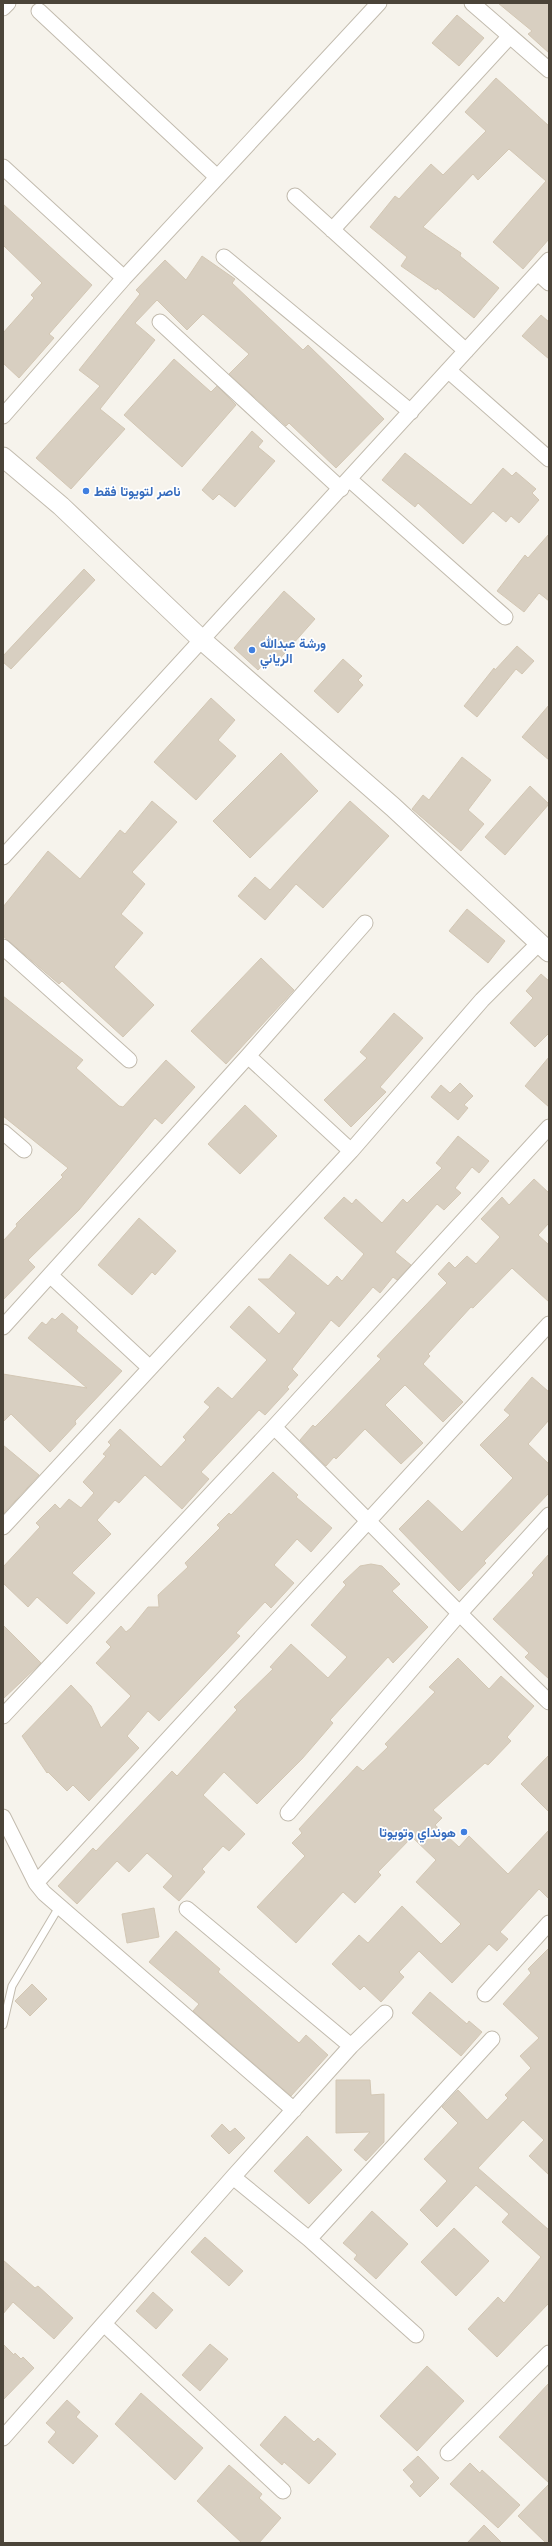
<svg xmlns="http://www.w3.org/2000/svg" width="552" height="2546" font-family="Helvetica,Vazirmatn,sans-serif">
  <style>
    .building { fill: #d8cfc1; stroke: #d3c7b4 }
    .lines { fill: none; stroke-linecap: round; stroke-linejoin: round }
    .service-casing { stroke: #c2bbae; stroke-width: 9 }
    .minor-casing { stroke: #c2bbae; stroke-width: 17 }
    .tertiary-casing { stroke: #c2bbae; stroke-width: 21 }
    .service { stroke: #fff; stroke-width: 7 }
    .minor { stroke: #fff; stroke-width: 15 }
    .tertiary { stroke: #fff; stroke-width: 19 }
    .shop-dot { fill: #3f7fe0; stroke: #fff; stroke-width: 1.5 }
    .labels { text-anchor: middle; stroke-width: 3.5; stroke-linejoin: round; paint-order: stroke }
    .shop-label { font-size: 13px; font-weight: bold; fill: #366cbe; stroke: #fff; text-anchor: start }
  </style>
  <rect width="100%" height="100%" fill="#f6f3ec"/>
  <path class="building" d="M498,3H549V53L528,34L532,31Z
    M457,15L484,38L459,66L432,43Z
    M496,78L549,126V239L523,269L493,242L546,181L509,149L478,180L473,174L423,227L461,253L460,256L499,288L474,318L437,288L436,290L401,266L407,257L370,227L395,196L399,199L431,164L443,175L486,131L465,112Z
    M3,204L92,285L49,334L54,338L19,378L3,363V333L34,298L31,295L42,283L3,245Z
    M202,256L235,279L232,283L303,350L308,345L384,419L336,468L289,423L286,426L229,374L249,354L203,314L187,330L157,300L135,323L155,340L100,409L125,429L71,489L36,458L100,386L79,370L140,294L136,290L165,260L186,280Z
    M541,315L549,322V359L522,336Z
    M174,359L211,392L217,386L236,405L182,467L124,415Z
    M252,431L263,441L258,447L275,461L235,507L219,494L213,500L202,490Z
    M405,453L471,505L503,468L512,476L516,472L536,489L532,493L539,500L519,523L511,516L506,522L493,511L463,544L418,503L415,507L382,480Z
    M549,534V601L539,593L524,612L497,591L525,555L528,558Z
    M84,569L95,580L11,669L3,662V656Z
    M284,591L315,619L276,663L270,657L258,670L234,648Z
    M517,646L534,661L522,674L516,669L477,717L464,706L494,668L495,670Z
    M343,659L362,676L358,680L363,685L338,713L314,691Z
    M211,698L235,720L218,740L236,756L196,800L154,762Z
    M549,705V760L522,737Z
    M281,753L318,791L250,858L213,821Z
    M462,757L491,780L468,810L484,824L461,851L412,809L423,795L429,800Z
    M530,786L549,804L505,855L485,837Z
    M152,801L177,822L132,872L145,884L121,914L143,933L114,967L154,1005L123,1037L62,981L59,984L3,936V907L48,851L80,879L120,830L125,834Z
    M350,801L389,836L323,908L296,884L265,920L238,896L255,877L270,890Z
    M467,909L505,941L488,963L449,931Z
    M261,958L294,990L226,1064L191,1031Z
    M541,974L549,981V1033L535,1047L510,1023L533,998L526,991Z
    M3,996L83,1060L76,1068L119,1106L123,1107L166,1060L195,1087L162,1124L155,1118L79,1210L28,1260L35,1267L3,1300V1241L17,1226L16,1224L63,1177L61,1175L68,1168L3,1116Z
    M394,1013L423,1038L380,1087L386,1092L351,1127L324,1100L367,1058L360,1052Z
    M549,1057V1107L525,1086Z
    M460,1083L473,1096L464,1105L468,1108L458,1120L431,1097L441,1085L450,1093Z
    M245,1105L277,1136L240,1174L208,1144Z
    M458,1136L489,1161L479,1173L472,1167L455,1188L461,1193L444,1210L437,1204L395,1252L411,1265L397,1280L393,1277L380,1293L373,1287L339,1327L331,1320L292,1369L298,1375L287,1387L289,1389L265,1415L259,1410L201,1472L209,1479L182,1509L145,1475L119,1503L115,1500L97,1520L111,1534L72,1573L95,1593L67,1624L37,1597L28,1607L3,1583V1567L40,1527L36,1523L55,1504L60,1509L69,1499L81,1508L94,1493L83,1482L106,1456L103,1454L111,1445L108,1442L120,1429L161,1467L186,1440L183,1437L210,1407L204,1402L218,1387L232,1399L267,1360L230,1327L249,1306L279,1334L296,1313L258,1279H269L290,1254L328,1286L337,1276L342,1281L364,1254L324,1218L344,1197L352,1204L356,1199L382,1223L403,1199L407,1203L442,1168L436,1163Z
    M534,1179L549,1193V1223L538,1235L549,1245V1302L512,1268L473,1308L471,1307L428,1354L430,1356L423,1364L463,1402L443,1422L405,1385L385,1405L423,1443L401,1464L365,1429L336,1459L334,1457L326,1466L300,1440L313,1425L315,1427L328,1414L381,1359L377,1356L447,1283L438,1274L449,1262L455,1268L467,1256L476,1264L500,1237L481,1219L502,1197L509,1205Z
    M139,1218L176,1251L155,1275L152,1272L132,1295L98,1265Z
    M62,1313L78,1327L76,1331L122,1371L75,1421L76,1424L50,1452L11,1414L3,1422V1374L87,1388L28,1338L42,1322L46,1325L52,1318L55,1320Z
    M532,1377L549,1392V1420L528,1444L549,1464V1493L484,1561L486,1563L459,1591L399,1529L428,1500L462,1532L513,1478L480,1445L510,1415L504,1410Z
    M3,1445L39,1475L3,1514Z
    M273,1472L298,1495L296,1497L332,1528L311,1552L297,1539L274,1565L294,1583L271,1608L265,1602L236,1633L240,1636L159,1721L148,1711L127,1736L139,1748L89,1801L73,1785L67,1791L48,1772L47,1773L22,1736L71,1685L91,1706L101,1728L131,1696L96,1663L111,1647L106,1642L121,1626L126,1632L131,1628L148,1607H159L158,1595L188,1567L185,1563L220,1528L217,1525L229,1513L231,1515Z
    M549,1554V1679L525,1657L529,1653L493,1619L534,1575L532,1573Z
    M371,1564L382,1566L400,1584L392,1591L428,1627L393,1663L388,1657L330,1720L333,1723L302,1759L257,1804L224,1772L203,1795L245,1834L229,1851L223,1846L202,1869L205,1872L179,1901L163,1887L173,1876L147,1853L129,1872L117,1861L77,1904L58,1886L93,1848L96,1851L172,1771L177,1776L237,1710L234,1707L273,1669L270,1667L291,1644L328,1678L347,1657L311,1625L346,1585L343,1582L360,1566Z
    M3,1625L41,1663L3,1699Z
    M458,1658L489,1689L501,1676L534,1706L507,1737L511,1741L488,1765L485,1763L433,1810L442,1818L435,1825L459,1847L469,1836L508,1874L549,1830V1899L539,1889L500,1932L508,1939L497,1951L489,1944L452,1983L419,1951L399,1972L404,1977L381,2002L364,1986L360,1990L332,1964L359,1935L368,1943L402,1906L441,1944L461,1924L416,1882L436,1860L412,1837L378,1872L381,1875L355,1903L343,1892L296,1943L257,1907L305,1856L292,1843L302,1833L299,1829L357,1766L363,1771L388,1747L385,1744L435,1692L429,1687Z
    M549,1755V1812L521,1784Z
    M154,1908L159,1937L127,1943L122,1914Z
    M176,1931L220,1969L218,1972L299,2043L306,2035L328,2055L291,2096L193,2011L199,2004L149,1962Z
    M549,1948V2175L529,2156L544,2140L523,2120L478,2168L549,2230V2303L497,2357L468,2329L498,2297L504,2303L541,2257L502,2222L509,2214L476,2185L437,2227L420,2210L447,2181L424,2159L458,2123L442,2107L458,2090L487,2120L508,2098L505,2095L531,2068L520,2056L539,2038L503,2004L531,1973L528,1969Z
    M32,1984L47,1999L30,2016L15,2001Z
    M430,1992L467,2024L469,2021L482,2032L461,2056L412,2013Z
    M336,2080H370L371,2095L384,2094V2142L366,2161L354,2150L370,2132L336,2133Z
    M222,2124L230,2132L235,2128L245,2138L229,2154L211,2136Z
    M307,2136L342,2170L309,2204L274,2171Z
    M372,2211L408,2244L376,2279L354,2259L357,2255L343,2243Z
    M454,2228L489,2261L456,2296L421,2262Z
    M205,2237L243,2271L229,2286L191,2252Z
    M3,2260L35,2288L38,2286L73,2318L54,2339L13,2302L3,2314Z
    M153,2292L173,2310L156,2329L136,2311Z
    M3,2344L14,2355L15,2353L21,2359L23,2357L34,2368L3,2400Z
    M210,2344L228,2359L200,2391L182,2375Z
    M427,2366L464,2401L417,2451L380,2416Z
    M549,2383V2483L499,2437Z
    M141,2393L203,2448L175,2480L115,2424Z
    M67,2400L80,2412L76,2417L98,2436L73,2464L48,2442L56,2432L46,2423Z
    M285,2416L314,2442L318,2438L336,2454L309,2484L284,2462L282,2465L260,2445Z
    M418,2456L439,2478L420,2497L410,2486L414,2482L403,2470Z
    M470,2463L480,2473L482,2470L520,2505L498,2528L450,2484Z
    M229,2465L262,2494L259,2498L281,2518L259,2543H242L197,2501Z
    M549,2484V2543H546L518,2516Z
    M484,2525L502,2543H467Z"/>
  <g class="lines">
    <g class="service-casing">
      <path id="service" d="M3,2025L12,1986L59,1907"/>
    </g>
    <g class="minor-casing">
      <path id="minor" d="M472,3L549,70
        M3,8L8,3
        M39,11L217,177
        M3,167L124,278
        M295,196L466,351
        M332,230L510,36
        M224,257L411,412
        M538,273L549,283
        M160,322L341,489
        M449,371L549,459
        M3,416L124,278L379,3
        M349,479L505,617
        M3,857L549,260
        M3,947L129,1060
        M248,1056L351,1151
        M3,1132L24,1150
        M51,1276L150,1368
        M3,1327L248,1056L365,923
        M274,1427C367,1518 456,1612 549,1702
        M3,1527L351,1151L482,1000L539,943
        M3,1716L274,1427L549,1127
        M288,1813L459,1614L549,1515
        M3,1817L36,1883L44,1893L294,2110
        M36,1883L549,1324
        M187,1909L351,2046
        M485,1994L549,1923
        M233,2177L309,2239L416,2335
        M309,2239L492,2039
        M104,2324L283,2491
        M3,2438L233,2177L351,2046L385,2013
        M448,2453L549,2353"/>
    </g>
    <g class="tertiary-casing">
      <path id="tertiary" d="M3,457L61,506L203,641L393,807L549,952"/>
    </g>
    <use href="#service" class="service"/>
    <use href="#minor" class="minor"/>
    <use href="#tertiary" class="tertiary"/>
  </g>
  <g class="shop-dot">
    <circle cx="86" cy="491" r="4"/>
    <circle cx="252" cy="650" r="4"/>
    <circle cx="464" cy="1832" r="4"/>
  </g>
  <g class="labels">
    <g class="shop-label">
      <text x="94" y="496">ناصر لتويوتا فقط</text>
      <text x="260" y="648">ورشة عبدالله<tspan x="260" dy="15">الرياني</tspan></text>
      <text x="456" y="1837" text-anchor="end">هونداي وتويوتا</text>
    </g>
  </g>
  <rect width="552" height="2546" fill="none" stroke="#4b4439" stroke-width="8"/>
</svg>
